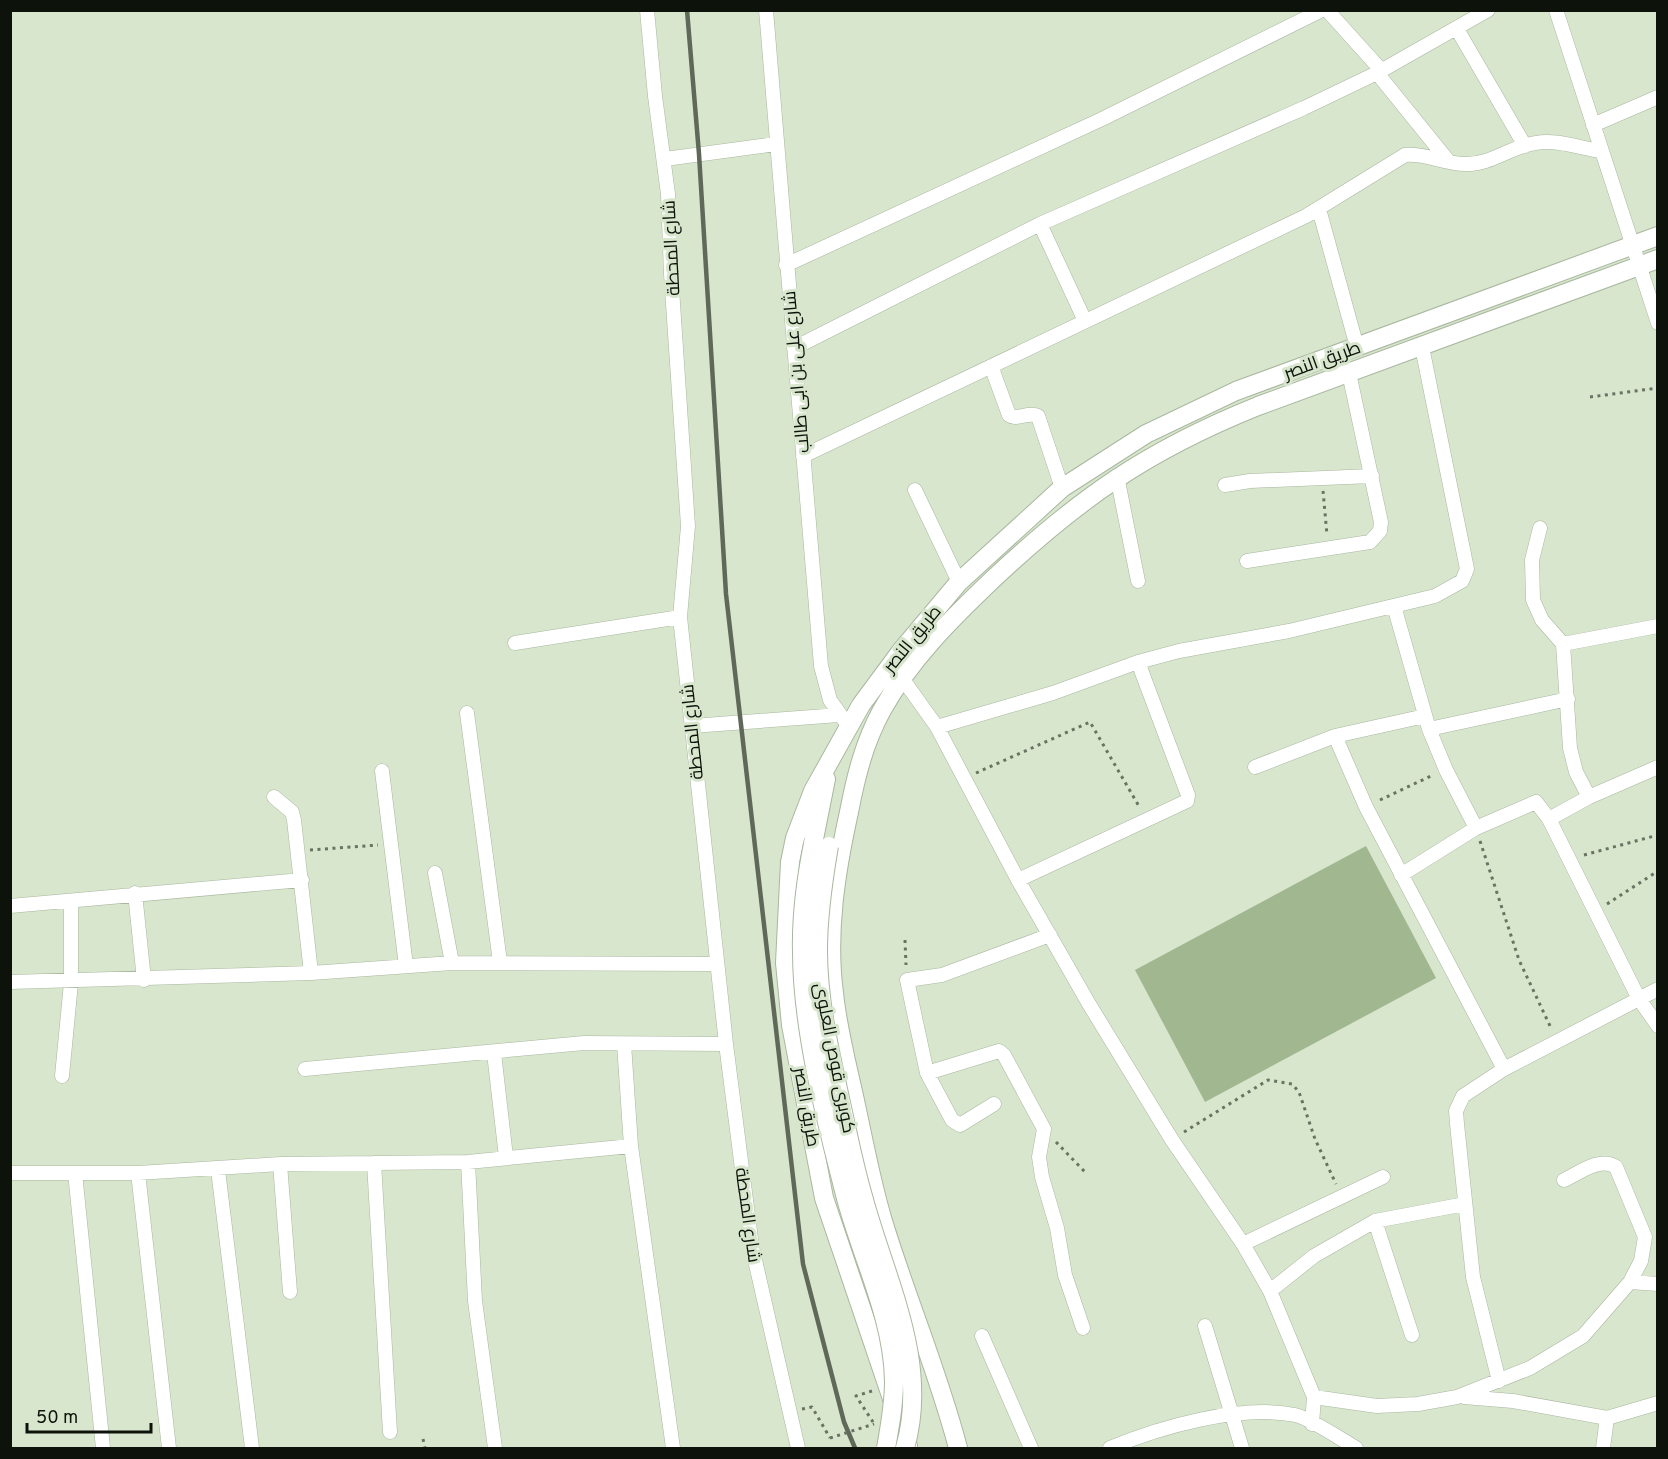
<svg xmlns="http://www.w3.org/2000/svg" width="1668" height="1459" font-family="Overpass,Cairo,sans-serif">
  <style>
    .green { fill: #a1b790 }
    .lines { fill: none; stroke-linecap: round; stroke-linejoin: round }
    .minor-casing { stroke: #a9b79f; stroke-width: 15 }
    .tertiary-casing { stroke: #a9b79f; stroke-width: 20 }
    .path { stroke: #697363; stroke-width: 3; stroke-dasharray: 3 4.5; stroke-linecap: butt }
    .minor { stroke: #fff; stroke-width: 14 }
    .tertiary { stroke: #fff; stroke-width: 18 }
    .rail { stroke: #5f6859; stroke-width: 4.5 }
    .tertiary-bridge-casing { stroke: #a9b79f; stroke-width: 20; stroke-linecap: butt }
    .path-bridge { stroke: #697363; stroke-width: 3; stroke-dasharray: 3 4.5; stroke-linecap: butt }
    .tertiary-bridge { stroke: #fff; stroke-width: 18 }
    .labels { text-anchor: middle; stroke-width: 6; stroke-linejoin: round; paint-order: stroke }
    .street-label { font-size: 18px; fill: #0d120a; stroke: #d7e6cd }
  </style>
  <rect width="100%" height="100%" fill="#d7e6cd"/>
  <path class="green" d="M1366,846L1436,978L1205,1102L1135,970Z"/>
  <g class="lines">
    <g class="minor-casing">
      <path id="minor" d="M647,10L655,96L668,194L671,274L688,526L680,617L726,1044L752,1247L798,1448
        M766,10L821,666L830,700L849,727
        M1327,10L1381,70
        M1556,10L1658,323
        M1457,29L1525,146
        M1377,73L1449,162
        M1593,125L1658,97
        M665,159L776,144
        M1319,209L1357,347
        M1040,224L1085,321
        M786,265L1102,119L1322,10
        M794,348L1040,224L1304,108L1377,73L1488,10
        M991,366L1009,415C1018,421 1028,411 1038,416L1062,488
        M803,456L1306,216L1405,155C1426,153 1445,164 1465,164C1491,165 1511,146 1536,143C1556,139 1580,148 1600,151
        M1117,476L1138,581
        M1225,485L1250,481L1372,476
        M915,490L959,582
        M1540,528L1532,560L1533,600L1542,620L1563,644L1570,748L1576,772L1589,797L1658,767
        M1247,561L1370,542L1380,531L1381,522L1349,373
        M1394,606L1429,729L1446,770L1476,828
        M515,643L680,617
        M1563,644L1658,626
        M902,678L937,727L1018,880L1089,1004L1172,1140L1243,1244L1270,1291L1314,1397L1312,1424
        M467,713L500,962
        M692,726L839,715
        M937,727L1053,693L1138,662L1179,651L1289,631L1435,596L1462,581L1467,569L1422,347
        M1429,729L1568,699
        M1335,736L1425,716
        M1255,767L1335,736L1366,807L1504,1069
        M382,771L406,966
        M274,797L292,812L294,820L311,973
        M1549,819L1589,797
        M435,873L452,963
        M1401,875L1476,828L1536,802L1549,819L1639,999L1658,1026
        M1018,880L1187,801L1188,795L1138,662
        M135,893L144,980
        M10,906L302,880
        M1050,935L942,975L907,980L927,1073L999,1051L1004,1055L1044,1129L1039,1157L1042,1177L1057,1228L1065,1275L1083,1328
        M10,982L311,973L452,963L717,964
        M624,1044L631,1146L673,1448
        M494,1053L506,1157
        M305,1069L584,1043L726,1044
        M927,1073L952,1120L960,1125L994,1104
        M62,1076L71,983V901
        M468,1162L475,1301L495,1448
        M374,1163L390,1432
        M280,1164L290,1292
        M218,1170L252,1448
        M10,1173H138L280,1164L468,1162L631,1146
        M75,1173L103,1448
        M138,1173L169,1448
        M1375,1221L1412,1335
        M1243,1244L1383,1177
        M1630,1282L1658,1284
        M1270,1291L1314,1256L1375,1221L1465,1204
        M1205,1326L1242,1448
        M982,1336L1031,1448
        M1499,1381L1473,1277L1457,1124L1456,1111L1463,1096L1504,1069L1658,989
        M1314,1397L1377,1406L1418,1404L1457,1397L1530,1368L1583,1336L1630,1282L1641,1261L1645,1237L1616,1167C1601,1156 1579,1173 1564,1180
        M1464,1397L1513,1401L1607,1418
        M1110,1448C1160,1427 1241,1404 1295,1415C1310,1418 1342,1440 1356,1448
        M1603,1448L1607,1418L1658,1403"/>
    </g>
    <g class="tertiary-casing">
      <path id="tertiary" d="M813,844L826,779
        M908,1446L824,1198L791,1025L785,963L790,862L795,838L813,791L861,705L901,651L959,582L1062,488L1146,434L1236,391L1658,236
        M958,1448C938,1371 906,1297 883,1221C872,1185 865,1147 857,1110C849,1071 838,1033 834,993C826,933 836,871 849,812C856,776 864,743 882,710C910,660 950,620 991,581C1078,499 1146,451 1258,406L1658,259"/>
    </g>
    <path class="path" d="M1590,397L1658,388
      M1323,491L1327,535
      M976,773L1090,722L1140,808
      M1380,800L1433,775
      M1480,841L1519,960L1551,1028
      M310,850L378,845
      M1584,855L1658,835
      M1607,904L1658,871
      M905,940L906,965
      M1184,1132L1268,1080L1292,1084L1299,1092L1315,1139L1336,1184
      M1056,1142L1086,1173
      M872,1391L856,1396L873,1422
      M802,1409L812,1407L830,1438
      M423,1439L425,1448"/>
    <use href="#minor" class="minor"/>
    <use href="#tertiary" class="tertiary"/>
    <path class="rail" d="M687,10L699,154L726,594L803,1264L844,1422L855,1448"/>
    <g class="tertiary-bridge-casing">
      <path id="tertiary-bridge" d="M813,844C806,879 801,915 802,952C802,1030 827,1125 847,1202C863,1260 893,1319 894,1381C894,1404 890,1426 886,1448
        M829,846C823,881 818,915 818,950C818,1002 830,1052 841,1103C848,1134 854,1166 863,1196C885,1279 930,1361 905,1448"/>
    </g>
    <path class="path-bridge" d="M830,1438L874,1424"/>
    <use href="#tertiary-bridge" class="tertiary-bridge"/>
  </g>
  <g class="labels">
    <g class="street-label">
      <text transform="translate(671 248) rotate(-93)" y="6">شارع المحطة</text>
      <text transform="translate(1322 360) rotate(-20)" y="6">طريق النصر</text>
      <text transform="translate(796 372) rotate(-95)" y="6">شارع على بن ابى طالب</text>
      <text transform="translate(912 639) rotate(-51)" y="6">طريق النصر</text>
      <text transform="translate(692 732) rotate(-96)" y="6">شارع المحطة</text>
      <text transform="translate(835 1058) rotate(79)" y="6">كوبرى قوص العلوى</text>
      <text transform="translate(807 1107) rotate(80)" y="6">طريق النصر</text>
      <text transform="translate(748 1215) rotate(82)" y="6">شارع المحطة</text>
    </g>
  </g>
  <rect width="1668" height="1459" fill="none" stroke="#0d120a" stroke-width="24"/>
  <path d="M27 1423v9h124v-9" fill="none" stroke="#0d120a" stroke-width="3"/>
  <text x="36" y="1423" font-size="18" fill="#0d120a" stroke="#d7e6cd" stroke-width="4.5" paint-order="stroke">50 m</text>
</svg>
